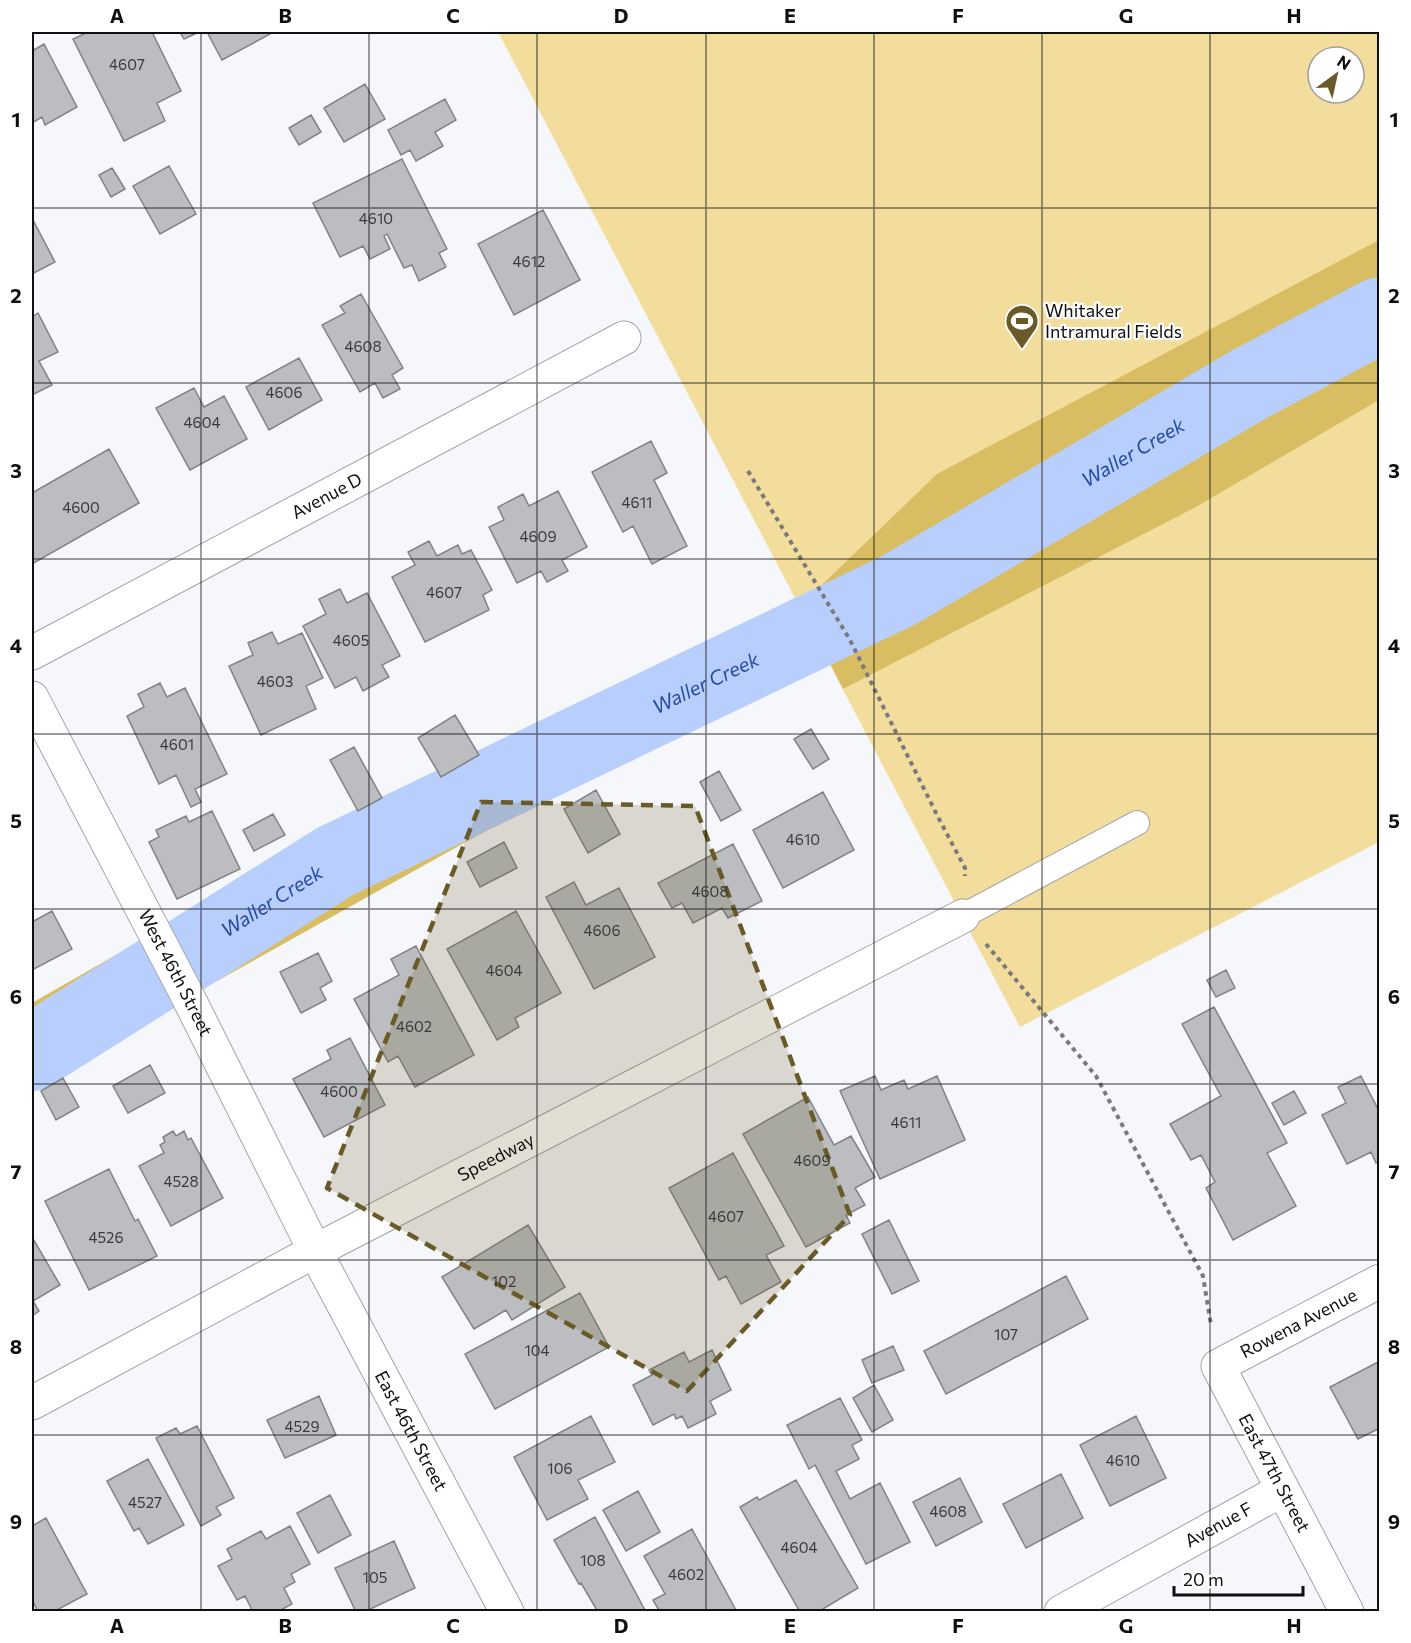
<svg xmlns="http://www.w3.org/2000/svg" width="1411" height="1643" font-family="Commissioner,sans-serif">
  <style>
    .green { fill: #f2dd9c; fill-rule: evenodd }
    .forest { fill: #d9bd62 }
    .lines { fill: none; stroke-linecap: round; stroke-linejoin: round }
    .river { stroke: #b8cffd; stroke-width: 76 }
    .building { fill: #bbbdc0; stroke: #818285; stroke-width: 1.5 }
    .lane-casing { stroke: #a2a4a7; stroke-width: 26 }
    .street-casing { stroke: #a2a4a7; stroke-width: 35 }
    .path { stroke: #797a7c; stroke-width: 4; stroke-dasharray: 4.5 4.5; stroke-linecap: butt }
    .lane { stroke: #fff; stroke-width: 24 }
    .street { stroke: #fff; stroke-width: 33 }
    .marked { fill: #695a27; fill-opacity: 0.2; stroke: #695a27; stroke-width: 4.5; stroke-dasharray: 12 8; stroke-linejoin: round }
    .grid { fill: none; stroke: #0f0f10; stroke-width: 1.5; stroke-opacity: 0.55 }
    .labels { text-anchor: middle; stroke-width: 4.5; stroke-linejoin: round; paint-order: stroke }
    .number-label { font-size: 15px; fill: #3a3a3c }
    .poi-label { font-size: 18px; fill: #0f0f10; stroke: #fff; text-anchor: start }
    .street-label { font-size: 18px; fill: #0f0f10; stroke: #fff }
    .water-label { font-size: 20px; font-style: italic; fill: #274ca2; stroke: #fff }
    .neatline { fill: none; stroke: #0f0f10; stroke-width: 2 }
    .grid-label { font-size: 20px; text-anchor: middle; font-weight: bold; fill: #0f0f10 }
  </style>
  <rect width="100%" height="100%" fill="#f5f7fa"/>
  <path class="green" d="M498,32H1379V842L1020,1027ZM1318,57H1354V93H1318Z"/>
  <path class="forest" d="M1379,240V400L1194,508L843,689L830,663L482,833L217,981L181,920L419,796L800,606L937,474Z
    M128,948L163,1012L32,1087V1003Z"/>
  <g class="lines">
    <path class="river" id="s1" d="M32,1053L334,862L899,590L1248,385L1380,315"/>
  </g>
  <path class="building" d="M88,32H152L181,91L157,103L165,121L124,141L73,39Z
    M180,32H199L184,39Z
    M207,32H269L270,34L222,60Z
    M44,44L77,107L45,125L42,117L32,123V51Z
    M365,84L385,119L344,142L324,108Z
    M445,99L456,120L435,132L443,146L416,161L410,150L401,155L388,130Z
    M311,115L321,132L299,145L289,128Z
    M402,159L447,249L439,253L446,267L419,281L412,265L404,268L387,234L384,236L390,249L370,259L363,246L340,257L313,203Z
    M169,166L196,214L160,234L133,186Z
    M112,168L125,189L111,197L99,175Z
    M543,210L580,280L514,315L478,244Z
    M32,218L55,262L32,274Z
    M361,294L403,368L392,375L400,389L383,398L375,383L360,392L322,325L345,313L340,306Z
    M38,313L58,352L39,361L52,385L32,395V317Z
    M299,358L322,400L269,430L246,387Z
    M194,388L204,407L224,396L247,439L190,470L156,408Z
    M651,441L667,473L654,480L687,546L652,564L633,526L623,532L592,472Z
    M109,449L139,503L32,564V493Z
    M558,491L587,547L562,560L568,571L547,582L541,571L517,583L489,527L504,520L498,507L523,494L529,506Z
    M429,541L437,556L458,545L462,554L471,550L492,590L483,595L489,610L425,642L392,577L415,565L408,552Z
    M340,589L347,603L367,593L400,656L382,665L389,677L363,691L356,677L335,688L303,626L326,614L319,599Z
    M272,632L278,644L302,633L323,678L306,686L316,709L261,735L229,666L253,655L248,643Z
    M160,683L167,697L185,688L227,774L195,789L201,802L191,807L176,775L159,784L127,716L144,707L138,694Z
    M455,715L479,755L441,777L418,738Z
    M811,729L829,759L813,769L794,739Z
    M354,747L382,798L358,811L330,760Z
    M719,771L741,810L721,821L700,782Z
    M596,790L620,834L588,853L564,809Z
    M823,792L854,850L783,888L753,830Z
    M212,811L240,869L177,899L149,842L159,837L156,830L186,816L189,822Z
    M273,814L285,835L254,851L243,830Z
    M504,842L517,868L480,887L467,862Z
    M733,844L762,901L728,918L722,908L693,923L682,903L672,908L658,883Z
    M574,882L586,905L619,888L655,957L594,989L546,897Z
    M52,911L72,949L34,969L32,964V922Z
    M516,911L561,993L515,1018L519,1027L497,1040L447,949Z
    M416,946L474,1055L415,1087L398,1056L388,1062L354,999L399,975L391,959Z
    M318,953L332,981L320,988L326,1000L301,1013L280,972Z
    M1226,970L1235,988L1216,997L1207,980Z
    M1214,1007L1287,1143L1267,1153L1296,1206L1233,1240L1206,1188L1215,1182L1201,1155L1191,1160L1170,1124L1221,1096L1182,1024Z
    M350,1038L385,1105L324,1137L293,1079L331,1059L327,1050Z
    M150,1065L165,1093L128,1113L113,1086Z
    M875,1076L881,1090L904,1080L908,1089L937,1076L965,1140L880,1179L840,1091Z
    M1361,1076L1380,1113V1161L1376,1163L1371,1152L1347,1164L1322,1115L1346,1103L1338,1087Z
    M63,1078L79,1107L56,1120L41,1091Z
    M1294,1091L1306,1113L1284,1125L1272,1103Z
    M808,1097L834,1145L851,1136L875,1177L855,1188L865,1205L846,1215L850,1223L806,1247L743,1134Z
    M173,1131L176,1136L184,1131L188,1140L191,1138L223,1198L171,1226L139,1166L164,1153L160,1145L165,1142L163,1137Z
    M733,1153L784,1246L766,1255L781,1282L741,1304L726,1276L719,1280L669,1188Z
    M109,1169L135,1221L138,1219L157,1256L89,1290L45,1201Z
    M889,1220L919,1281L892,1294L862,1234Z
    M528,1225L565,1287L512,1320L506,1310L474,1329L442,1277Z
    M32,1237L60,1285L33,1301L39,1311L32,1316Z
    M1066,1276L1088,1319L946,1394L924,1351Z
    M580,1293L609,1347L495,1409L465,1354Z
    M893,1346L904,1370L872,1383L862,1360Z
    M712,1350L731,1390L710,1401L716,1414L688,1428L682,1416L676,1419L674,1414L653,1425L633,1385L652,1375L649,1370L684,1352L689,1362Z
    M1380,1361V1428L1358,1439L1330,1387Z
    M874,1385L893,1420L872,1432L853,1398Z
    M319,1396L336,1435L285,1458L267,1420Z
    M840,1398L862,1440L852,1445L859,1459L836,1471L850,1499L880,1483L910,1542L866,1564L815,1465L809,1469L787,1425Z
    M591,1416L615,1462L578,1480L588,1499L547,1520L514,1457Z
    M1136,1416L1166,1478L1110,1506L1080,1445Z
    M197,1426L234,1498L216,1507L221,1515L201,1526L156,1438L176,1428L180,1434Z
    M148,1459L184,1525L148,1544L139,1528L134,1531L107,1481Z
    M1061,1474L1083,1518L1026,1548L1003,1504Z
    M960,1478L982,1522L936,1546L913,1502Z
    M796,1480L858,1588L818,1612H800L740,1507L757,1497L759,1500Z
    M638,1491L660,1532L626,1551L603,1510Z
    M330,1495L351,1535L318,1553L297,1513Z
    M595,1517L646,1612H598L581,1583L579,1584L554,1540Z
    M46,1518L87,1594L53,1612H38L32,1599V1526Z
    M290,1526L310,1564L291,1574L295,1582L284,1588L292,1604L277,1612H253L245,1596L237,1600L218,1566L232,1559L227,1549L261,1531L266,1539Z
    M692,1529L737,1612H660L653,1600L665,1594L644,1556Z
    M394,1541L415,1588L364,1612H356L335,1568Z"/>
  <g class="lines">
    <g class="lane-casing">
      <path id="lane" d="M963,916L1137,823"/>
    </g>
    <g class="street-casing">
      <g id="street">
        <path id="s2" d="M32,653L624,338"/>
        <path id="s3" d="M32,698L185,991L315,1251L507,1612"/>
        <path id="s4" d="M32,1403L315,1251L963,916"/>
        <path id="s5" d="M1061,1612L1282,1490"/>
        <path id="s6" d="M1347,1612L1218,1366L1380,1281"/>
      </g>
    </g>
    <path class="path" d="M748,471L850,640L938,817L965,868V876
      M986,944L1096,1076L1203,1276L1211,1325"/>
    <use href="#lane" class="lane"/>
    <use href="#street" class="street"/>
  </g>
  <path class="marked" d="M481,802L695,806L850,1215L687,1391L327,1188Z"/>
  <path class="grid" d="M201,32V1612M369,32V1612M537,32V1612M706,32V1612M874,32V1612M1042,32V1612M1210,32V1612M32,208H1380M32,383H1380M32,559H1380M32,734H1380M32,909H1380M32,1084H1380M32,1260H1380M32,1435H1380"/>
  <defs>
    <g id="stadium-pin" transform="scale(1.725)"><path d="M0 17L-7.5 6A9.5 9.5 0 1 1 7.5 6Z" fill="#695a27" stroke="#fff"/><path d="M0-5a6.5 5 0 1 0 0 10a6.5 5 0 1 0 0-10ZM-3.5-1.8h7v3.6h-7Z" fill="#fff"/></g>
  </defs>
  <g fill-rule="evenodd">
    <use href="#stadium-pin" x="1022" y="321"/>
  </g>
  <g class="labels">
    <g class="number-label">
      <text x="127" y="70">4607</text>
      <text x="376" y="224">4610</text>
      <text x="529" y="267">4612</text>
      <text x="363" y="352">4608</text>
      <text x="284" y="398">4606</text>
      <text x="202" y="428">4604</text>
      <text x="637" y="508">4611</text>
      <text x="81" y="513">4600</text>
      <text x="538" y="542">4609</text>
      <text x="444" y="598">4607</text>
      <text x="351" y="646">4605</text>
      <text x="275" y="687">4603</text>
      <text x="177" y="750">4601</text>
      <text x="803" y="845">4610</text>
      <text x="710" y="897">4608</text>
      <text x="602" y="936">4606</text>
      <text x="504" y="976">4604</text>
      <text x="414" y="1032">4602</text>
      <text x="339" y="1097">4600</text>
      <text x="906" y="1128">4611</text>
      <text x="812" y="1166">4609</text>
      <text x="181" y="1187">4528</text>
      <text x="726" y="1222">4607</text>
      <text x="106" y="1243">4526</text>
      <text x="504" y="1287">102</text>
      <text x="1006" y="1340">107</text>
      <text x="537" y="1356">104</text>
      <text x="302" y="1432">4529</text>
      <text x="1123" y="1466">4610</text>
      <text x="560" y="1474">106</text>
      <text x="145" y="1508">4527</text>
      <text x="948" y="1517">4608</text>
      <text x="799" y="1553">4604</text>
      <text x="593" y="1566">108</text>
      <text x="686" y="1580">4602</text>
      <text x="375" y="1583">105</text>
    </g>
    <g class="poi-label">
      <text x="1045" y="317">Whitaker<tspan x="1045" dy="21">Intramural Fields</tspan></text>
    </g>
    <g class="street-label">
      <text dy="6" stroke="none"><textPath href="#s2" startOffset="334">Avenue D</textPath></text>
      <text dy="6" stroke="none"><textPath href="#s3" startOffset="310">West 46th Street</textPath></text>
      <text dy="6" stroke="none"><textPath href="#s4" startOffset="525">Speedway</textPath></text>
      <text dy="6" stroke="none"><textPath href="#s6" startOffset="369">Rowena Avenue</textPath></text>
      <text dy="6" stroke="none"><textPath href="#s3" startOffset="825">East 46th Street</textPath></text>
      <text transform="translate(1274 1473) rotate(62)" y="6">East 47th Street</text>
      <text dy="6" stroke="none"><textPath href="#s5" startOffset="180">Avenue F</textPath></text>
    </g>
    <g class="water-label">
      <text dy="7" stroke="none"><textPath href="#s1" startOffset="1256">Waller Creek</textPath></text>
      <text dy="7" stroke="none"><textPath href="#s1" startOffset="770">Waller Creek</textPath></text>
      <text dy="7" stroke="none"><textPath href="#s1" startOffset="284">Waller Creek</textPath></text>
    </g>
  </g>
  <rect width="1411" height="1643" fill="none" stroke="#ffffff" stroke-width="66"/>
  <g transform="translate(1336 75) rotate(33)"><circle r="28" fill="#ffffff" stroke="#9f9f9f" stroke-width="1.5"/>
  <path d="M0-4.5L10 22L0 15L-10 22Z" fill="#695a27"/>
  <text y="-9" font-size="16" font-weight="bold" text-anchor="middle" fill="#0f0f10">N</text>
  </g>
  <path d="M1174 1586v9h129v-9" fill="none" stroke="#0f0f10" stroke-width="3"/>
  <text x="1183" y="1586" font-size="18" fill="#0f0f10" stroke="#ffffff" stroke-width="4.5" paint-order="stroke">20 m</text>
  <rect x="33" y="33" width="1345" height="1577" class="neatline"/>
  <g class="grid-label">
    <text x="117" y="23">A</text>
    <text x="285" y="23">B</text>
    <text x="453" y="23">C</text>
    <text x="621" y="23">D</text>
    <text x="790" y="23">E</text>
    <text x="958" y="23">F</text>
    <text x="1126" y="23">G</text>
    <text x="1294" y="23">H</text>
    <text x="16" y="127">1</text>
    <text x="1394" y="127">1</text>
    <text x="16" y="303">2</text>
    <text x="1394" y="303">2</text>
    <text x="16" y="478">3</text>
    <text x="1394" y="478">3</text>
    <text x="16" y="653">4</text>
    <text x="1394" y="653">4</text>
    <text x="16" y="828">5</text>
    <text x="1394" y="828">5</text>
    <text x="16" y="1004">6</text>
    <text x="1394" y="1004">6</text>
    <text x="16" y="1179">7</text>
    <text x="1394" y="1179">7</text>
    <text x="16" y="1354">8</text>
    <text x="1394" y="1354">8</text>
    <text x="16" y="1529">9</text>
    <text x="1394" y="1529">9</text>
    <text x="117" y="1633">A</text>
    <text x="285" y="1633">B</text>
    <text x="453" y="1633">C</text>
    <text x="621" y="1633">D</text>
    <text x="790" y="1633">E</text>
    <text x="958" y="1633">F</text>
    <text x="1126" y="1633">G</text>
    <text x="1294" y="1633">H</text>
  </g>
</svg>
